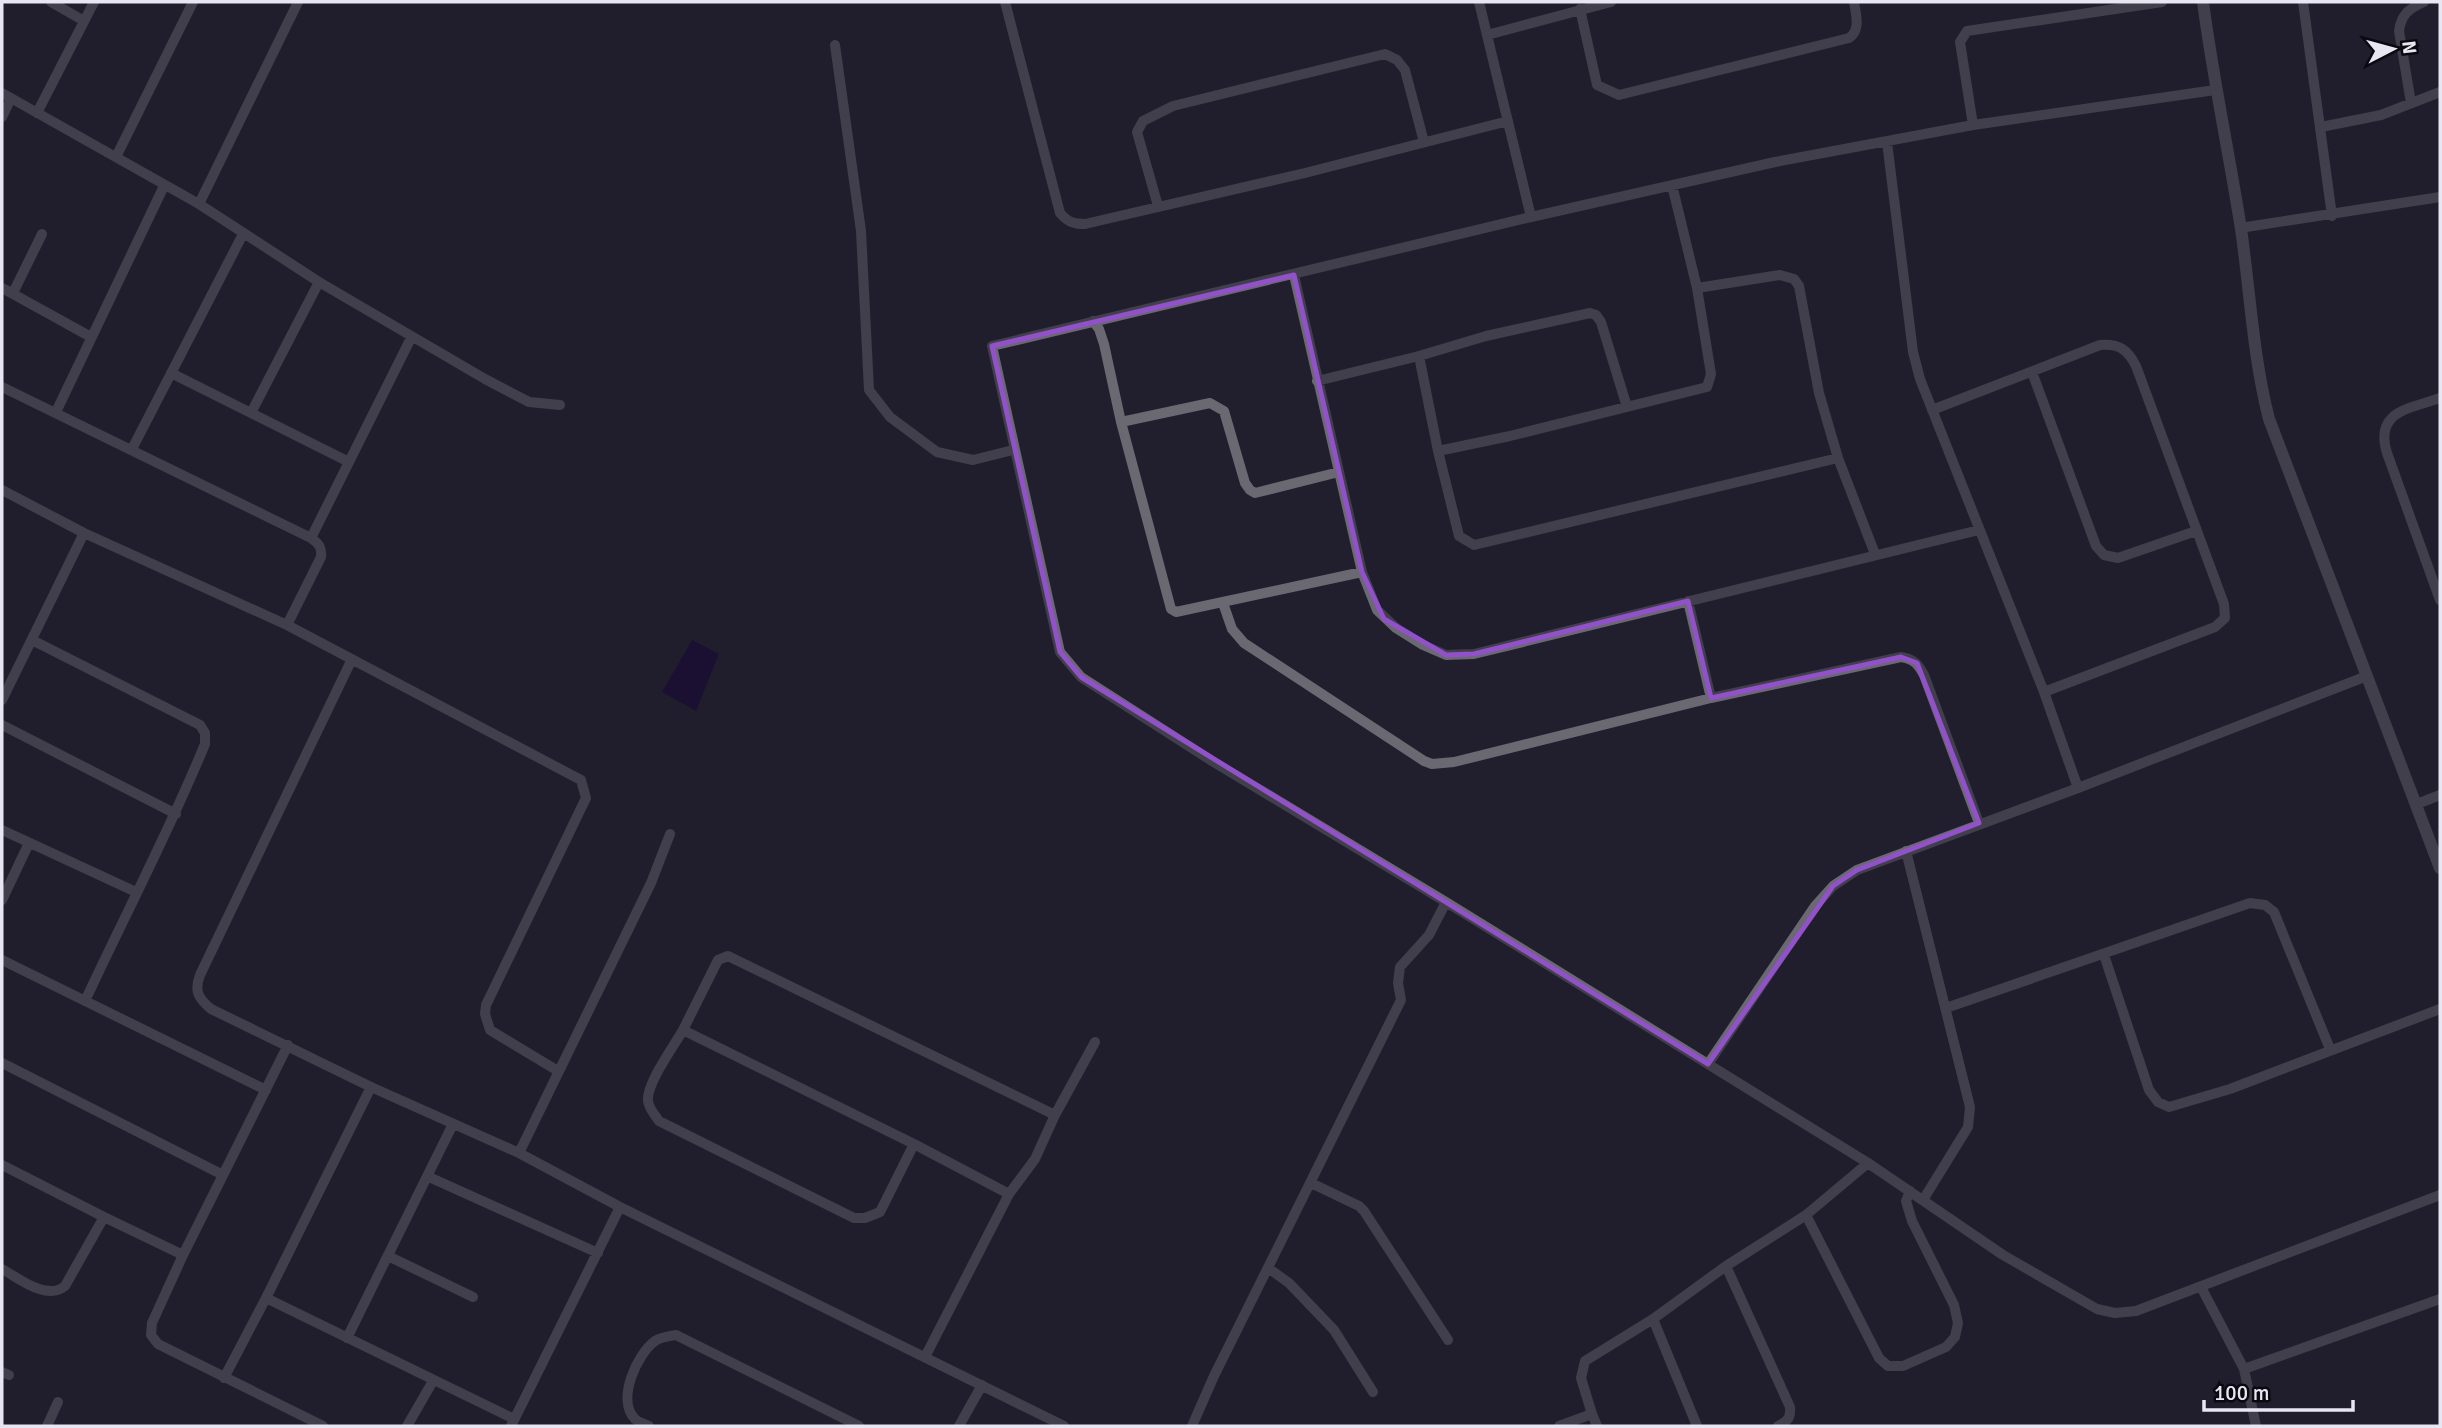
<svg xmlns="http://www.w3.org/2000/svg" width="2442" height="1428" font-family="Signika,sans-serif">
  <style>
    .water { fill: #170238 }
    .lines { fill: none; stroke-linecap: round; stroke-linejoin: round }
    .minor { stroke: #6a6871; stroke-width: 10 }
    .tertiary { stroke: #6a6871; stroke-width: 12 }
    .marked { fill: none; stroke: #9151c9; stroke-width: 5; stroke-linejoin: round }
  </style>
  <rect width="100%" height="100%" fill="#211e2e"/>
  <path class="water" d="M692,640L719,654L696,711L662,692Z"/>
  <g class="lines">
    <path class="minor" d="M51,2L84,21
      M1005,2L1060,213C1068,222 1073,224 1085,224L1305,173L1508,121
      M1479,2L1531,217
      M2303,2L2332,216
      M1580,9L1597,85L1619,95L1849,38C1861,30 1856,15 1854,2
      M1487,35L1611,2
      M835,45L861,231L869,390L890,417L937,452L973,460L1013,450
      M2215,90L1973,125L1775,162L1531,217L992,346L1060,652L1081,677L1212,761L1446,902L1868,1163L2003,1255L2097,1309L2115,1313L2136,1311L2440,1195
      M2,93L199,204L319,282L485,379L529,402L560,405
      M2411,103L2399,31C2401,14 2410,8 2424,2
      M37,113L94,2
      M2,117L11,98
      M1973,125L1960,42L1967,31L2162,2
      M2321,127L2381,115L2440,92
      M1887,142L1913,352L1920,379L2044,692L2078,788
      M116,157L193,2
      M1672,185L1697,288L1711,374L1707,387L1510,436L1438,451L1459,536L1474,545L1838,458
      M199,204L298,2
      M1158,206L1137,132L1143,121L1173,106L1385,54L1397,60L1405,70L1424,142
      M2240,228L2440,197
      M1294,275L1362,572L1377,610L1396,628L1423,645L1446,655L1474,654L1979,530
      M2,288L91,337
      M1697,288L1780,275L1794,279L1799,286L1819,393L1838,458L1875,554
      M13,293L42,234
      M1093,321L1099,329L1104,344L1121,422L1171,609L1176,612L1362,572
      M1419,356L1438,451
      M2032,372L2096,546L2104,555L2118,558L2196,531
      M171,373L349,462
      M1317,381L1419,356L1486,336L1590,313L1596,315L1601,322L1627,407
      M2,387L311,538L411,338
      M2440,398C2409,409 2374,411 2387,453L2440,600
      M1932,410L2100,345C2119,343 2128,350 2136,366L2224,604L2225,618L2215,627L2044,692
      M56,412L164,186
      M251,413L319,282
      M1121,422L1210,403L1224,411L1245,483L1250,490L1255,493L1339,472
      M132,449L243,234
      M2,490L84,533L2,700
      M84,533L287,625L321,557C322,547 319,544 311,538
      M1688,601L1711,698
      M1223,603L1232,629L1244,643L1424,761L1432,764L1454,762L1711,698L1901,657C1914,659 1918,664 1924,675L1979,823
      M287,625L581,780L586,798L486,1005L485,1014L490,1030L558,1071
      M32,640L200,725L205,733V744C169,832 125,915 85,1001
      M352,659L200,975C194,991 198,998 211,1009L371,1087L519,1153L620,1207L1064,1426
      M2,725L176,814
      M2417,804L2440,795
      M2,830L136,892
      M1906,851L1970,1107L1968,1127L1923,1200
      M2,900L29,843
      M2104,955L2149,1090L2158,1102L2169,1107L2230,1089L2440,1009
      M2,960L266,1090
      M1946,1008L2250,903L2265,905L2274,912L2330,1049
      M683,1030L718,960L728,956L1055,1115
      M288,1045L183,1255L152,1323L151,1335L158,1344L323,1426
      M2,1063L223,1175
      M1708,1064L1815,906L1833,886L1857,870L2078,788L2367,676
      M371,1087L266,1298L514,1419
      M914,1144L880,1212L865,1218H854L659,1121C655,1115 649,1109 648,1101C646,1084 674,1046 683,1030L914,1144L1009,1194L925,1357
      M519,1153L651,883L670,834
      M2,1165L104,1217
      M429,1177L598,1253
      M1311,1183L1359,1206L1364,1211L1448,1340
      M1009,1194L1035,1159L1055,1115L1095,1042
      M1806,1215L1879,1358L1888,1366H1903L1946,1347L1955,1337L1958,1323L1954,1305L1912,1221L1906,1201L1910,1191
      M388,1256L473,1297
      M1726,1266L1790,1407C1791,1418 1787,1422 1778,1426
      M1268,1268L1289,1283L1334,1330L1373,1392
      M2,1269C20,1279 47,1301 65,1286L104,1217L183,1255
      M2201,1287L2244,1369L2256,1426
      M1653,1319L1697,1426
      M347,1338L453,1124
      M2244,1369L2440,1299
      M2,1372L9,1375
      M224,1378L266,1298
      M1592,1414L1597,1426
      M47,1426L58,1402
      M407,1426L433,1381
      M511,1426L620,1207
      M649,1426C645,1424 638,1422 635,1419C616,1400 637,1354 655,1341C661,1337 669,1336 676,1335L859,1426
      M959,1426L982,1385
      M1192,1426L1214,1376L1401,1000L1398,983L1400,967L1429,935L1446,902
      M1559,1426L1592,1414L1581,1378L1585,1361L1653,1319L1726,1266L1806,1215L1868,1163"/>
    <path class="tertiary" d="M2203,2C2213,78 2229,153 2241,229C2250,291 2253,357 2269,419L2440,868"/>
  </g>
  <path d="M0 0H2442V1428H0ZM1294,275L1362,572L1384,619L1446,655L1474,654L1688,601L1711,698L1901,657L1917,663L1979,823L1857,870L1833,886L1708,1064L1081,677L1060,652L992,346Z" fill="#211e2e" fill-opacity=".55" fill-rule="evenodd"/>
  <path class="marked" d="M1294,275L1362,572L1384,619L1446,655L1474,654L1688,601L1711,698L1901,657L1917,663L1979,823L1857,870L1833,886L1708,1064L1081,677L1060,652L992,346Z"/>
  <rect width="2442" height="1428" fill="none" stroke="#e8e6f2" stroke-width="7"/>
  <g transform="translate(2393 49) rotate(84)" stroke="#0b0910" stroke-width="5" paint-order="stroke">
  <path d="M0-5L12 26L0 18L-12 26Z" fill="#e8e6f2"/>
  <text y="-10" font-size="19" font-weight="bold" text-anchor="middle" fill="#e8e6f2">N</text>
  </g>
  <path d="M2204 1400v10h149v-10" fill="none" stroke="#e8e6f2" stroke-width="3.5"/>
  <text x="2214" y="1400" font-size="21" fill="#e8e6f2" stroke="#0b0910" stroke-width="5" paint-order="stroke">100 m</text>
</svg>
